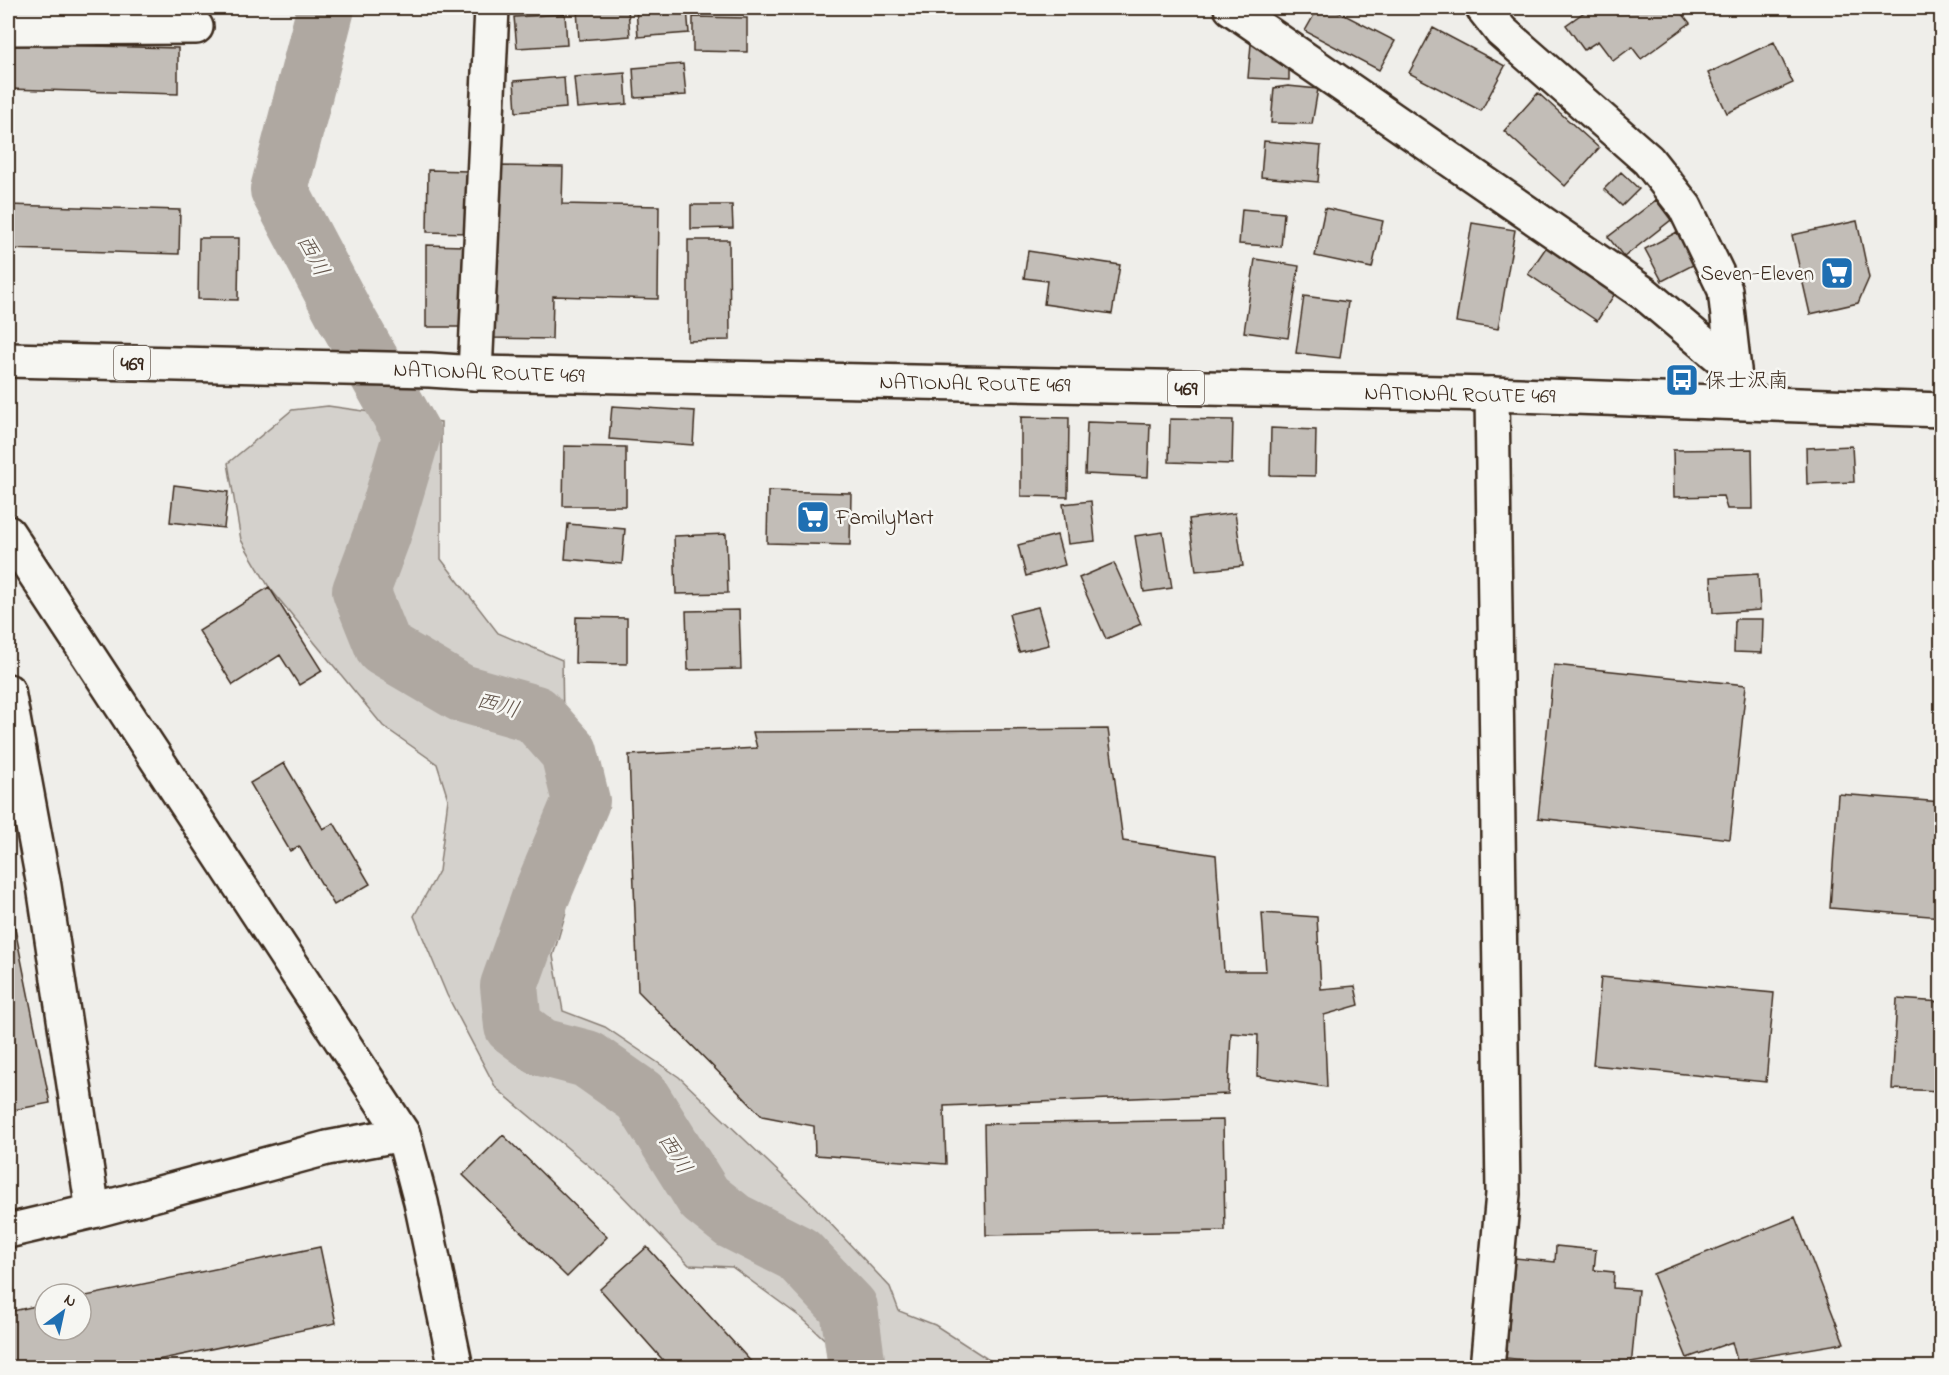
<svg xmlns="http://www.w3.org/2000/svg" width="1949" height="1375" font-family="'Indie Flower','Klee One',sans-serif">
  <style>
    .green { fill: #d4d1cc; stroke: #887e75; stroke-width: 1.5 }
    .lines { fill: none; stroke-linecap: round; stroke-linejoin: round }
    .river { stroke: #afa8a1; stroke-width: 58 }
    .building { fill: #c2bdb7; stroke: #3b2a1e; stroke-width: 1.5 }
    .minor-casing { stroke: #3b2a1e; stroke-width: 38 }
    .highway-casing { stroke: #3b2a1e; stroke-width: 38 }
    .minor { stroke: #f6f6f2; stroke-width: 33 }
    .highway { stroke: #f6f6f2; stroke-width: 33 }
    .labels { text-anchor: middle; stroke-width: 5; stroke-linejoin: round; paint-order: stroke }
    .shield { fill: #f6f6f2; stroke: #73675e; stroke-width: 1.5 }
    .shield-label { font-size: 20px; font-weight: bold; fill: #3b2a1e }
    .poi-label { font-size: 21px; fill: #3b2a1e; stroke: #f6f6f2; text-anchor: start }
    .street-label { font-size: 21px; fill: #3b2a1e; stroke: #f6f6f2 }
    .water-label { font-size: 22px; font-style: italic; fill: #64564c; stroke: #f6f6f2 }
  </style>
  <rect width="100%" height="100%" fill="#efeeea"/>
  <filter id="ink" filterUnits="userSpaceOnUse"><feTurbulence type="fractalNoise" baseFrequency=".0167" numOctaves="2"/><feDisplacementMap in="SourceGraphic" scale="12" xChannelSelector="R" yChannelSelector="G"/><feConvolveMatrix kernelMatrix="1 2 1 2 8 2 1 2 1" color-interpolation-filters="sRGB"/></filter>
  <g filter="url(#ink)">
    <path class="green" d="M328,406L441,422V559L498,633L562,660L566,912L553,956L563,1011L605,1027L679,1077L811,1203L890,1287L899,1311L935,1325L1000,1367H854L803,1319L732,1267L689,1265L613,1186L496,1088L447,995L414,916L439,871L448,799L437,764L383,726L269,587L241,540L228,463L292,410Z"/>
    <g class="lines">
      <path class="river" d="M326,8L279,190L347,319L412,434L382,535L361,591L384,648L461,693L535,714L569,752L581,801L541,896L509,986L513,1026L541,1047L587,1059L641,1097L704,1198L733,1221L798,1254L849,1308L857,1368"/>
    </g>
    <path class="building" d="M595,8H628L630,36L579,40L577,9Z
      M636,8H687L689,33L638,37Z
      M1318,8H1331L1395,41L1379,70L1305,31Z
      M1590,8H1678L1690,23L1641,59L1632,47L1613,61L1598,41L1584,50L1566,25Z
      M565,14L567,45L517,48L514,17Z
      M693,17L747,18V52L693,51Z
      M1433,28L1505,66L1481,111L1409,73Z
      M1265,42L1289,60V80L1248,78L1251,44Z
      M1774,42L1793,83L1727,113L1708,73Z
      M8,44L178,48V94L8,89Z
      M683,64L686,95L635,98L633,68Z
      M625,73L627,104L577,108L574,77Z
      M564,77L566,108L516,112L514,81Z
      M1288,86L1318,89L1312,124L1271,123L1274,88Z
      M1538,93L1599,148L1565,186L1504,131Z
      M1264,141L1321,146L1318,182L1261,177Z
      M494,166L563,167L562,204L659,206L658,299L553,296L552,339L491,338Z
      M428,170L469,171L468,233L427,232Z
      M1621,172L1639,189L1622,206L1604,189Z
      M1656,200L1671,220L1624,257L1608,237Z
      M8,205L180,210L179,254L8,249Z
      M691,205H732L733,228L691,229Z
      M1325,208L1383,221L1372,268L1315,256Z
      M1242,209L1284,213L1281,247L1239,244Z
      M1857,221L1869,278L1858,303L1810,314L1792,235Z
      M1472,223L1515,230L1498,329L1456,322Z
      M1677,232L1695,264L1662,281L1645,249Z
      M199,238H239L238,300L198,299Z
      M688,240H729L730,340L688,341Z
      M426,245L464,246V327H426Z
      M1547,246L1616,292L1597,321L1528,274Z
      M1028,251L1120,265L1112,314L1044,304L1047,281L1024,278Z
      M1255,259L1299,266L1288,338L1244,332Z
      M1304,296L1348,302L1340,358L1296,353Z
      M612,406L695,411L693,445L609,439Z
      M1021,417L1069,418L1068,497L1021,496Z
      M1170,419L1233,420L1232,464L1169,462Z
      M1087,422L1150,424L1148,477L1085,474Z
      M1271,428L1316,430L1315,476L1270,475Z
      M564,446L626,447V506H563Z
      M1852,446L1854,482L1807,484L1806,448Z
      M1752,449L1753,509H1727L1723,496L1674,497L1673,450Z
      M1939,450L1942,451V537H1936Z
      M174,485L228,492L224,528L170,522Z
      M768,491L851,493L850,545L767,543Z
      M1091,501L1095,541L1068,544L1063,504Z
      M1235,513L1243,566L1196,571L1189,519Z
      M568,524L625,529L622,564L565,559Z
      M1163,532L1172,588L1144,592L1135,536Z
      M726,534L728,593L676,594L674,536Z
      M1057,535L1065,565L1026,576L1018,545Z
      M1114,563L1141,624L1106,639L1079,578Z
      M1758,574L1760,610L1713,613L1711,577Z
      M269,587L322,671L299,685L280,655L233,685L199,631Z
      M1038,607L1049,645L1019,652L1009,614Z
      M739,610L741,669L688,670L686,611Z
      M576,617L627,618V664L575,663Z
      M1735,619H1763L1762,653L1734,652Z
      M1554,665L1746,685L1730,839L1538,818Z
      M1108,729L1123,841L1216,855L1224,971H1266L1262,913L1317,917L1321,989L1355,986L1359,1005L1324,1015L1327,1087L1257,1076L1258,1035L1231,1033L1228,1094L944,1106L946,1164L815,1155L814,1126L762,1116L638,991L629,755L757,748L753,732Z
      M284,763L323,829L334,823L370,884L334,905L299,846L290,851L250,783Z
      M1838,794L1942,802V917L1830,908Z
      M8,894L50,1103L8,1111Z
      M1601,977L1774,993L1766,1082L1593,1065Z
      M1897,999L1942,1002V1091L1892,1089Z
      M1223,1120L1225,1231L986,1235L984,1124Z
      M503,1135L607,1237L567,1277L463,1175Z
      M1795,1217L1844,1343L1737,1361L1732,1342L1687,1358L1653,1274Z
      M1556,1246L1596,1250L1594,1270L1614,1272L1613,1288L1638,1290L1631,1368H1603L1506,1358L1515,1258L1555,1262Z
      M320,1247L336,1323L119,1368H8V1312L45,1304V1330H81V1297Z
      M647,1247L754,1365L751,1368H670L600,1289Z
      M1860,1365V1368H1778Z"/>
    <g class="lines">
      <g class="minor-casing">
        <path id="minor" d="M1231,8L1645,294L1734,369
          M1483,8L1501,31L1648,160L1685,207L1725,290L1735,379
          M8,28L196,27
          M475,373L492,8
          M8,533L403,1134L421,1202L456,1368
          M8,691L44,886L93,1211
          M8,1231L93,1211L327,1148L403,1134
          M1487,1368L1503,1194L1492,394"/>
      </g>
      <g class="highway-casing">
        <path id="highway" d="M8,360L430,370L475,373L1492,394L1942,410"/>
      </g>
      <use href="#minor" class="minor"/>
      <use href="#highway" class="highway"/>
    </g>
  </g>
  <defs>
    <g id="supermarket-square" transform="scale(1.725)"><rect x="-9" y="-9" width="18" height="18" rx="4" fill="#1f6fb2" stroke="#f6f6f2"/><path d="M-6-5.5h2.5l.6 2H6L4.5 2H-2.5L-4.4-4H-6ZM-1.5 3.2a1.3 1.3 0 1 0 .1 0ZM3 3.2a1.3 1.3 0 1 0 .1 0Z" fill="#fff"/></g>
    <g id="bus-square" transform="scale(1.725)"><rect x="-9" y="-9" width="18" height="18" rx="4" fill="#1f6fb2" stroke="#f6f6f2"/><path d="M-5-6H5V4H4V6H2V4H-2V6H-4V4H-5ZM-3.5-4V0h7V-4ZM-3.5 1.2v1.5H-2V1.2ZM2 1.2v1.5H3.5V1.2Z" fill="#fff"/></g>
  </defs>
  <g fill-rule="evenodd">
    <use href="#supermarket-square" x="1837" y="273"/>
    <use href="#bus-square" x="1682" y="380"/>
    <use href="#supermarket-square" x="813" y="517"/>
  </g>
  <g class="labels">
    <g class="shield">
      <rect x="114" y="346" width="36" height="34" rx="4.5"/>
      <rect x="1168" y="371" width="36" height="34" rx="4.5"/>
    </g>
    <g class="shield-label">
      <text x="132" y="370">469</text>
      <text x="1186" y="395">469</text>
    </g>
    <g class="poi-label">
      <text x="1814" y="280" text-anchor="end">Seven-Eleven</text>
      <text x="1705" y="387">保士沢南</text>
      <text x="836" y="524">FamilyMart</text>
    </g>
    <g class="street-label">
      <text transform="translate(489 372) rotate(2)" y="7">NATIONAL ROUTE 469</text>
      <text transform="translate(975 383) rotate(1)" y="7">NATIONAL ROUTE 469</text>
      <text transform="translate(1460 394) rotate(1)" y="7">NATIONAL ROUTE 469</text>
    </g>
    <g class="water-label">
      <text transform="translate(314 255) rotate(62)" y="8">西川</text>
      <text transform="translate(498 704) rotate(15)" y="8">西川</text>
      <text transform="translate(676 1153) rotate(58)" y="8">西川</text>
    </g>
  </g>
  <rect width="1949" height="1375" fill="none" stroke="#f6f6f2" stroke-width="30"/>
  <rect x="15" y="15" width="1919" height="1345" fill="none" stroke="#3b2a1e" stroke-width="2" filter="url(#ink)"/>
  <g transform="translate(63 1312) rotate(33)"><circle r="28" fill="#f6f6f2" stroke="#aba49d" stroke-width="1.5"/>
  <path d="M0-4.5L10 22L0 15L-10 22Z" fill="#1f6fb2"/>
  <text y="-9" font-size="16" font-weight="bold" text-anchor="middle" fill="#3b2a1e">N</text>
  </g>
</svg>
